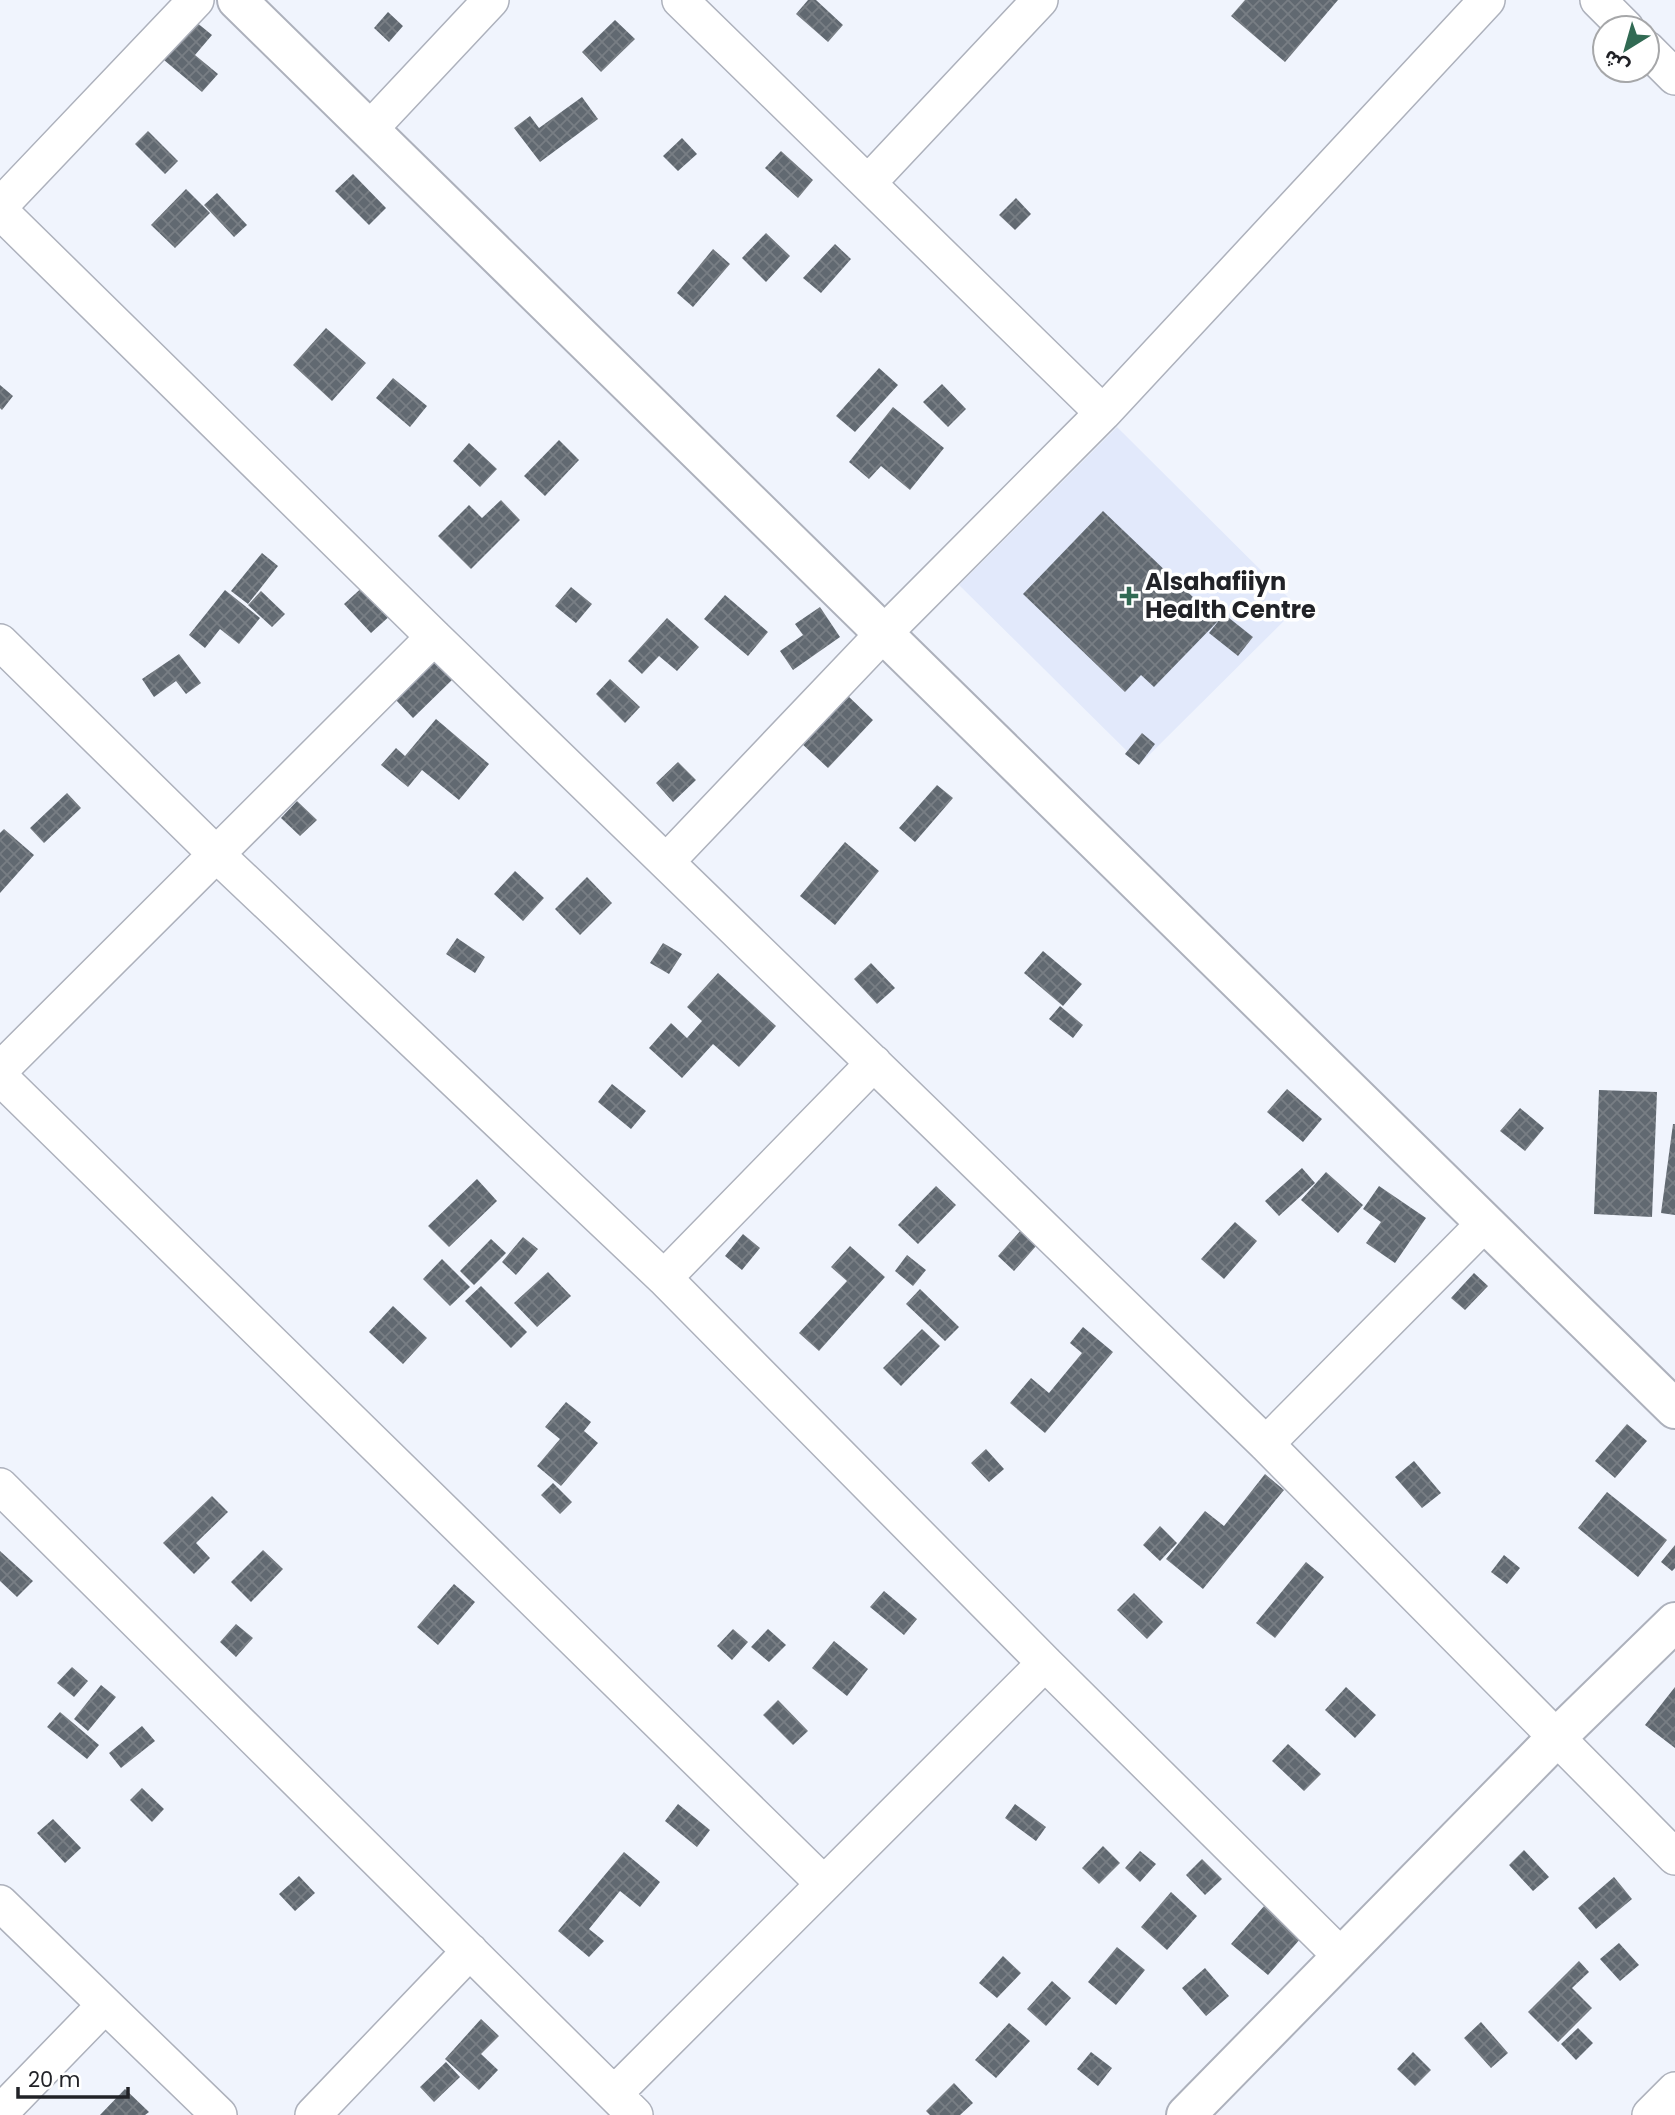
<svg xmlns="http://www.w3.org/2000/svg" width="1675" height="2115" font-family="Poppins,'Noto Sans Arabic',sans-serif">
  <style>
    .built { fill: #e2e9fb }
    .building { fill: url(#building-cross-hatch) }
    .lines { fill: none; stroke-linecap: round; stroke-linejoin: round }
    .minor-casing { stroke: #adb1bc; stroke-width: 38 }
    .tertiary-casing { stroke: #adb1bc; stroke-width: 42 }
    .minor { stroke: #fff; stroke-width: 35 }
    .tertiary { stroke: #fff; stroke-width: 38 }
    .poi-dot { fill: #316a53; stroke: #fff; stroke-width: 2.5 }
    .labels { text-anchor: middle; stroke-width: 7; stroke-linejoin: round; paint-order: stroke }
    .poi-label { font-size: 24px; font-weight: bold; fill: #212227; stroke: #fff; text-anchor: start }
  </style>
  <defs>
    <pattern id="building-cross-hatch" width="8" height="8" patternUnits="userSpaceOnUse" patternTransform="scale(1.75)"><rect width="8" height="8" fill="#616971"/><path d="M0 0l8 8M0 8l8-8" fill="none" stroke="#787e84"/></pattern>
  </defs>
  <rect width="100%" height="100%" fill="#f0f4fd"/>
  <path class="built" d="M1117,427L1298,607L1140,764L959,585Z"/>
  <path class="building" d="M808,0H816L843,25L828,42L796,14Z
    M1245,0H1338L1285,62L1231,16Z
    M388,12L403,26L389,42L374,28Z
    M615,20L635,39L601,72L582,52Z
    M196,22L212,35L195,55L218,74L202,92L164,60Z
    M582,97L598,119L540,162L514,128L530,116L539,128Z
    M148,131L178,161L165,174L135,144Z
    M682,138L697,154L678,171L663,156Z
    M781,151L813,180L798,198L765,168Z
    M353,174L386,208L369,225L335,191Z
    M186,189L210,213L175,248L151,225Z
    M217,193L247,225L234,237L204,205Z
    M1016,198L1031,214L1015,230L999,215Z
    M766,233L790,256L766,282L742,258Z
    M835,244L851,259L821,293L803,278Z
    M713,249L730,264L693,307L677,293Z
    M326,328L366,363L332,401L293,365Z
    M879,368L898,385L855,432L836,416Z
    M393,378L427,406L410,427L376,398Z
    M942,384L966,409L948,427L923,402Z
    M0,385L13,396L2,410L0,408Z
    M893,407L944,448L910,490L881,466L869,479L849,462Z
    M559,440L579,460L545,496L524,476Z
    M469,443L497,469L480,487L453,461Z
    M501,500L520,520L471,569L438,536L469,505L482,518Z
    M1103,511L1218,621L1154,687L1141,675L1125,692L1023,594Z
    M262,553L278,566L248,604L231,591Z
    M366,584L393,613L371,633L344,604Z
    M571,587L592,604L576,623L555,606Z
    M225,590L260,618L239,644L220,629L205,648L189,635Z
    M261,591L285,614L272,627L248,605Z
    M725,595L768,632L748,656L704,619Z
    M820,607L840,637L793,670L780,651L803,635L795,624Z
    M1224,614L1253,637L1238,656L1209,633Z
    M667,618L699,647L677,671L659,656L642,674L628,661Z
    M179,654L201,683L186,694L176,681L154,697L142,679Z
    M436,661L453,679L413,718L396,700Z
    M610,679L640,707L625,723L596,694Z
    M846,694L873,720L828,768L800,742Z
    M436,719L489,764L459,800L422,770L408,787L381,765L396,748L405,756Z
    M1142,733L1155,744L1139,765L1125,754Z
    M678,762L696,780L673,802L656,783Z
    M937,785L953,798L915,842L899,828Z
    M67,793L81,808L44,843L30,828Z
    M297,801L317,820L300,836L281,818Z
    M4,829L34,855L0,893V833Z
    M845,842L879,871L835,925L800,896Z
    M515,871L544,898L523,921L494,894Z
    M587,877L612,903L580,935L555,909Z
    M457,938L485,957L475,973L446,954Z
    M663,943L682,954L669,974L650,963Z
    M1043,951L1082,984L1063,1006L1024,973Z
    M871,963L895,988L877,1004L854,979Z
    M718,973L776,1026L739,1067L713,1044L682,1078L649,1048L671,1023L687,1038L702,1021L687,1007Z
    M1060,1006L1083,1025L1073,1038L1049,1019Z
    M612,1084L646,1111L631,1129L598,1102Z
    M1287,1089L1322,1119L1303,1142L1267,1112Z
    M1599,1090L1657,1092L1652,1217L1594,1214Z
    M1520,1108L1544,1128L1525,1151L1500,1131Z
    M1673,1124H1675V1215L1661,1213Z
    M1302,1168L1315,1183L1279,1216L1265,1201Z
    M1326,1172L1363,1205L1338,1233L1301,1200Z
    M477,1179L497,1201L449,1247L428,1226Z
    M936,1186L956,1205L918,1244L898,1225Z
    M1379,1186L1426,1218L1395,1263L1366,1243L1381,1222L1363,1209Z
    M1235,1222L1257,1241L1224,1279L1201,1259Z
    M1021,1230L1037,1245L1014,1271L998,1256Z
    M743,1234L760,1248L742,1270L725,1256Z
    M523,1237L538,1249L516,1275L502,1262Z
    M491,1239L506,1253L474,1285L460,1271Z
    M850,1246L885,1277L819,1351L799,1333L847,1281L831,1267Z
    M907,1255L926,1270L913,1286L895,1271Z
    M442,1259L470,1287L450,1306L423,1279Z
    M548,1272L571,1296L537,1327L514,1303Z
    M1474,1273L1488,1286L1465,1310L1451,1298Z
    M481,1286L527,1332L511,1348L465,1301Z
    M920,1289L959,1327L945,1341L906,1304Z
    M393,1306L427,1338L403,1364L369,1332Z
    M1083,1327L1113,1352L1045,1433L1010,1403L1031,1378L1049,1393L1082,1353L1070,1343Z
    M922,1329L940,1346L901,1386L883,1368Z
    M566,1402L591,1422L584,1431L598,1443L561,1486L537,1466L560,1439L545,1427Z
    M1627,1424L1647,1441L1615,1478L1595,1461Z
    M986,1449L1004,1469L989,1482L971,1463Z
    M1414,1461L1441,1493L1422,1508L1395,1477Z
    M1265,1474L1284,1490L1203,1589L1166,1559L1205,1511L1224,1526Z
    M553,1483L572,1502L560,1514L541,1495Z
    M1607,1492L1667,1540L1638,1577L1578,1528Z
    M212,1496L228,1512L196,1543L210,1558L194,1574L163,1543Z
    M1160,1526L1177,1543L1160,1561L1143,1545Z
    M1675,1545V1568L1672,1571L1661,1562Z
    M263,1550L283,1569L251,1602L231,1582Z
    M0,1551L33,1581L17,1597L0,1581Z
    M1504,1555L1520,1568L1507,1584L1491,1572Z
    M1306,1562L1324,1577L1275,1638L1256,1623Z
    M454,1584L475,1602L438,1645L417,1627Z
    M884,1591L917,1619L904,1635L870,1607Z
    M1134,1593L1163,1622L1147,1639L1117,1610Z
    M236,1624L253,1638L236,1657L220,1642Z
    M733,1629L748,1642L732,1660L717,1646Z
    M768,1629L786,1645L769,1662L751,1647Z
    M834,1641L868,1669L847,1696L812,1668Z
    M72,1667L88,1681L74,1697L57,1683Z
    M101,1685L116,1697L88,1731L74,1719Z
    M1346,1687L1376,1715L1355,1738L1325,1710Z
    M1675,1687V1748L1645,1725Z
    M778,1700L808,1731L793,1745L763,1715Z
    M60,1712L99,1745L87,1759L47,1727Z
    M142,1726L155,1741L121,1768L109,1753Z
    M1288,1744L1321,1774L1304,1791L1272,1761Z
    M142,1788L164,1809L152,1822L130,1800Z
    M678,1804L710,1830L697,1847L665,1821Z
    M1015,1804L1046,1827L1036,1841L1005,1818Z
    M53,1819L81,1848L65,1863L37,1833Z
    M1103,1846L1120,1863L1099,1884L1082,1868Z
    M1524,1850L1549,1877L1533,1891L1509,1865Z
    M1140,1851L1156,1864L1140,1882L1125,1868Z
    M624,1852L660,1882L640,1907L620,1891L589,1929L604,1941L589,1957L558,1931Z
    M1202,1859L1222,1879L1205,1895L1186,1875Z
    M299,1876L315,1893L295,1911L279,1894Z
    M1614,1877L1632,1899L1596,1929L1578,1908Z
    M1171,1892L1197,1916L1167,1950L1141,1927Z
    M1265,1905L1302,1937L1268,1975L1231,1944Z
    M1619,1943L1639,1965L1620,1981L1600,1959Z
    M1117,1947L1145,1970L1116,2005L1088,1982Z
    M1003,1956L1021,1973L997,1998L979,1983Z
    M1579,1961L1589,1972L1572,1988L1592,2008L1558,2042L1528,2012Z
    M1205,1968L1229,1996L1206,2016L1182,1988Z
    M1052,1981L1071,1998L1046,2026L1027,2009Z
    M481,2019L499,2036L481,2054L498,2070L479,2090L445,2059Z
    M1481,2022L1508,2053L1491,2068L1464,2038Z
    M1009,2023L1030,2041L996,2078L975,2060Z
    M1578,2028L1593,2043L1576,2060L1561,2044Z
    M1091,2052L1112,2068L1098,2086L1077,2069Z
    M1413,2052L1431,2070L1415,2086L1397,2069Z
    M446,2062L460,2077L434,2102L420,2087Z
    M954,2083L973,2103L960,2115H930L926,2111Z
    M125,2089L149,2112L145,2115H100Z"/>
  <g class="lines">
    <g class="minor-casing">
      <path id="minor" d="M680,0L1103,413
        M1598,0L1626,28
        M1647,49L1675,77
        M369,130L491,0
        M868,183L1040,0
        M0,206L196,0
        M0,211L434,637L1266,1444L1675,1857
        M0,642L216,854L664,1278L1045,1663L1341,1956
        M667,861L884,633L1103,413L1487,0
        M0,1070L434,637
        M0,1077L823,1883
        M664,1278L874,1063
        M1266,1444L1485,1223
        M0,1486L635,2115
        M0,1903L219,2115
        M614,2094L1045,1663
        M0,2113L105,2005
        M313,2115L470,1951
        M1650,2115L1675,2090"/>
    </g>
    <g class="tertiary-casing">
      <path id="tertiary" d="M237,0L1675,1409
        M1186,2115L1556,1738L1675,1622"/>
    </g>
    <use href="#minor" class="minor"/>
    <use href="#tertiary" class="tertiary"/>
  </g>
  <path class="poi-dot" d="M1125.5 585.5h7v7h7v7h-7v7h-7v-7h-7v-7h7z"/>
  <g class="labels">
    <g class="poi-label">
      <text x="1145" y="590">Alsahafiiyn<tspan x="1145" dy="28">Health Centre</tspan></text>
    </g>
  </g>
  <g transform="translate(1626 49) rotate(217)"><circle r="33" fill="#ffffff" stroke="#a6a7a9" stroke-width="2"/>
  <path d="M0-5L12 26L0 18L-12 26Z" fill="#316a53"/>
  <text y="-10" font-size="19" font-weight="bold" text-anchor="middle" fill="#212227">ش</text>
  </g>
  <path d="M18 2087v10h110v-10" fill="none" stroke="#212227" stroke-width="3.5"/>
  <text x="28" y="2087" font-size="21" fill="#212227" stroke="#ffffff" stroke-width="5" paint-order="stroke">20 m</text>
</svg>
